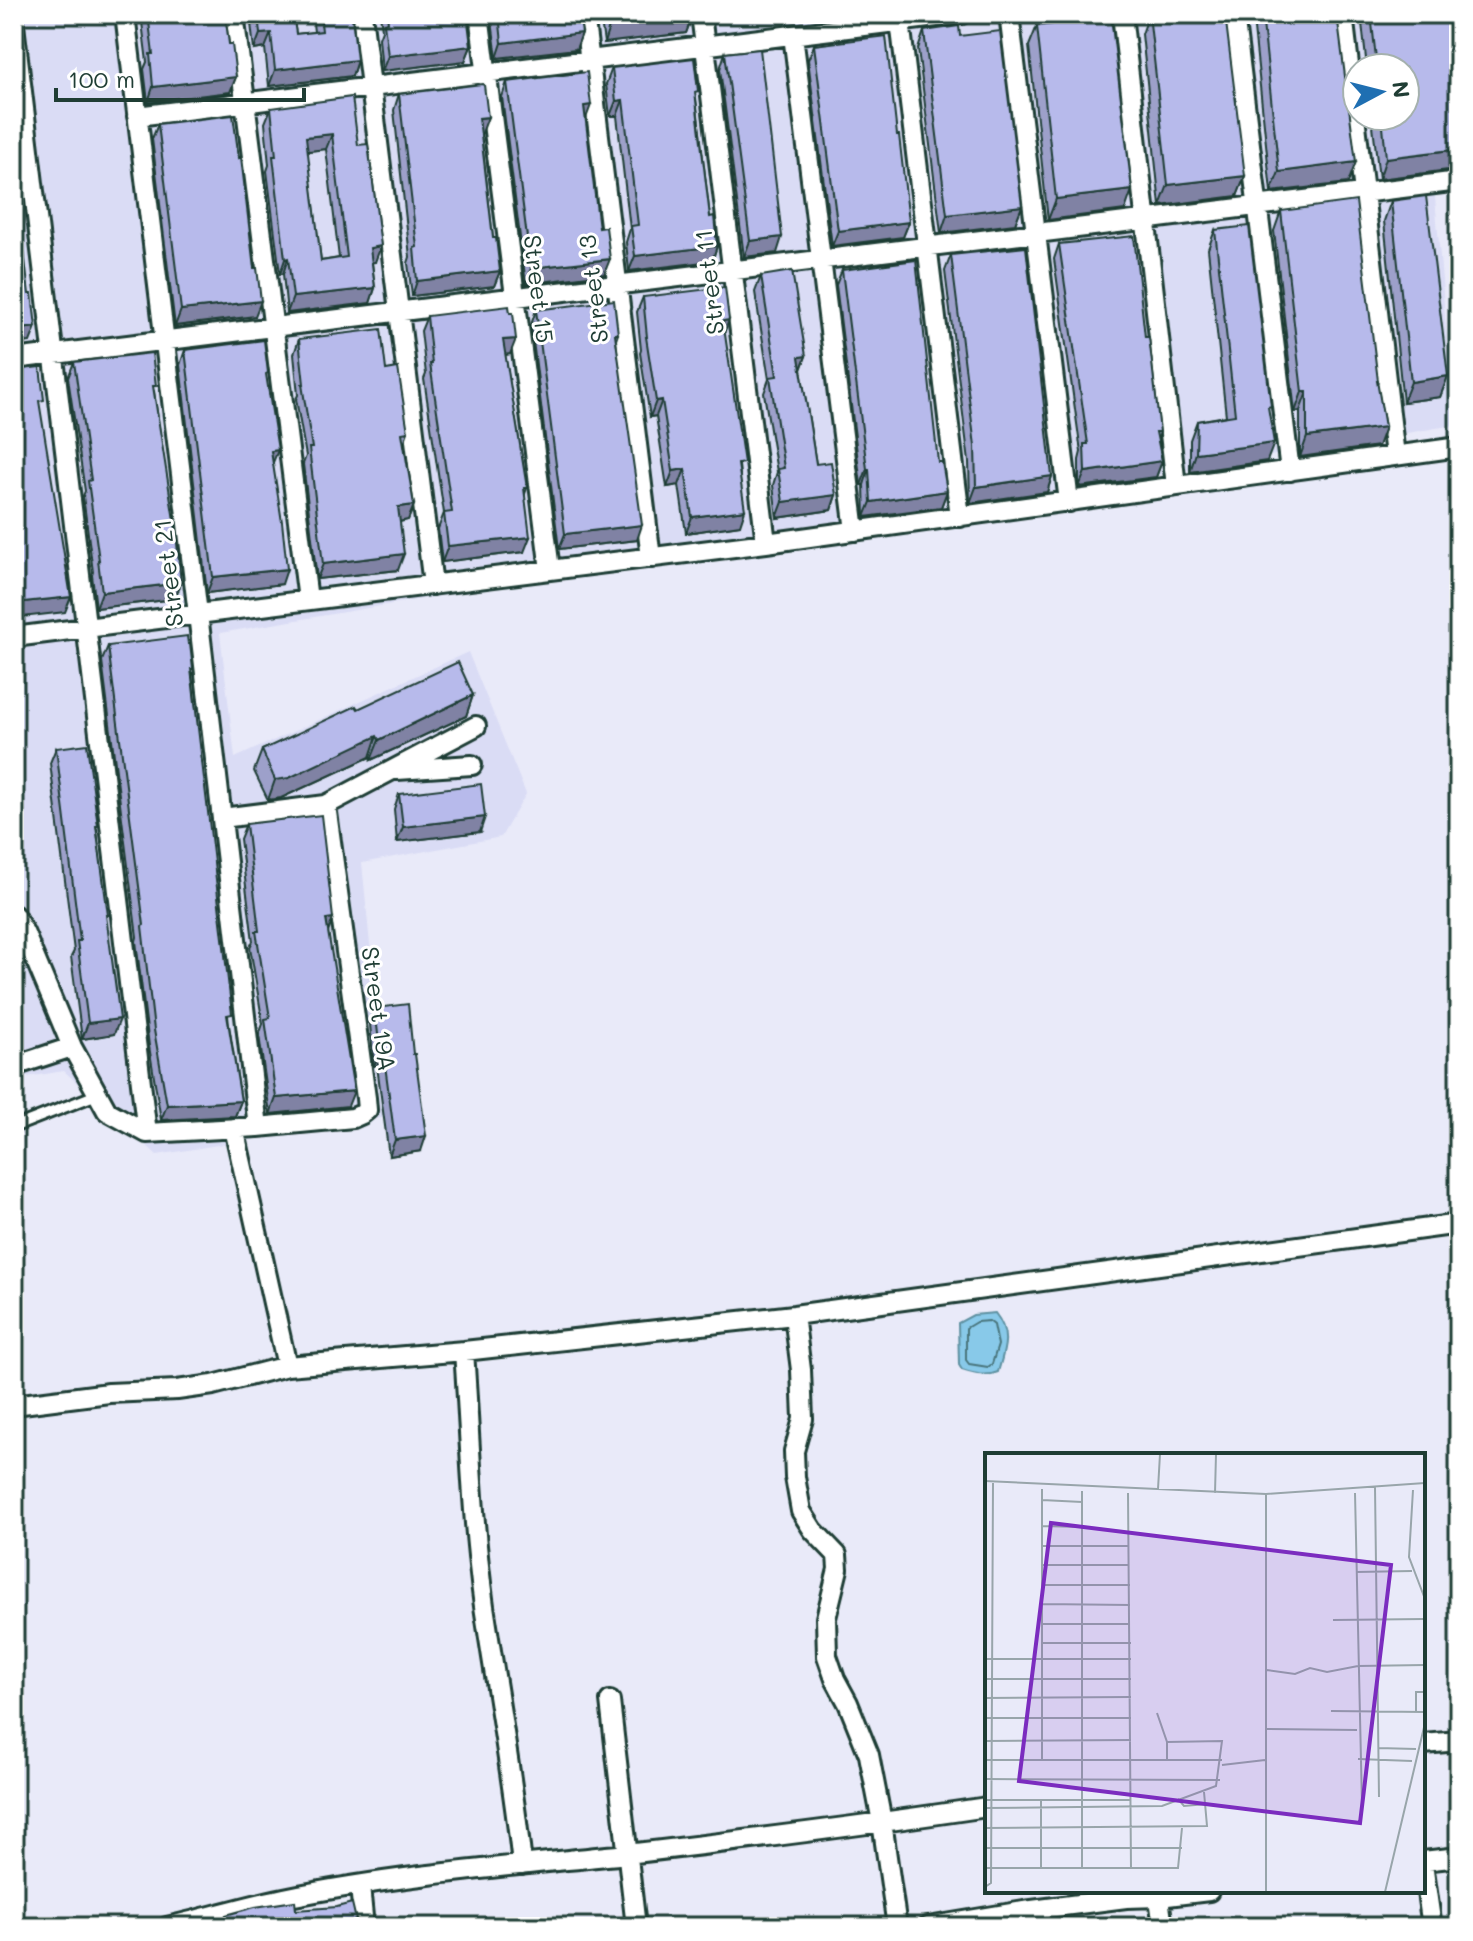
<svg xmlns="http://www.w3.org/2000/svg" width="1473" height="1941" font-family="Mali,sans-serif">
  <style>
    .built { fill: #dadcf5; fill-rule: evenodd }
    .water { fill: #88c9e9; stroke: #5e91a1; stroke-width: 2 }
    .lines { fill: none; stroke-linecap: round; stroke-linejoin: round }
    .shore { stroke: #49757c; stroke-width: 2 }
    .service-casing { stroke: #1f3d34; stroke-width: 15 }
    .minor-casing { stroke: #1f3d34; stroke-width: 24 }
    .service { stroke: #fff; stroke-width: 9 }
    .minor { stroke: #fff; stroke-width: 18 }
    .wall { fill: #9da0ca; stroke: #1f3d34; stroke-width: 2; fill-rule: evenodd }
    .shaded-wall { fill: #8082a4; stroke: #1f3d34; stroke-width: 2 }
    .building { fill: #b7baeb; stroke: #1f3d34; stroke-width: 2; fill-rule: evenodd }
    .labels { text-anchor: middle; stroke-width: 6; stroke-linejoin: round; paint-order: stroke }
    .street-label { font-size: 24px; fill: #1f3d34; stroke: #fff }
    .inset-road { fill: none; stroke: #98a5aa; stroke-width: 2 }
    .view { fill: #7b2cbf; fill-opacity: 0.15; stroke: #7b2cbf; stroke-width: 4 }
    .inset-edge { fill: none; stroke: #1f3d34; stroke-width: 4 }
  </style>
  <rect width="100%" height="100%" fill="#e9eaf9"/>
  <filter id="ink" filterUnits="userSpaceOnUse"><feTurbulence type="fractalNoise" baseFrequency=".0125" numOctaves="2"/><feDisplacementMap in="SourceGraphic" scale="16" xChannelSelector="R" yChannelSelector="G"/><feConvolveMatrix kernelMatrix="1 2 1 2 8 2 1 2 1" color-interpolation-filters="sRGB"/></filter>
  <g filter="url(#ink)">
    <path class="built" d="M14,14H1459V181L1434,185L1454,425L220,633L235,758L468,652L526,794L501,837L362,863L387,1117L157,1155L64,1071L14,1079ZM1357,68H1405V116H1357Z"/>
    <path class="water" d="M995,1313C1011,1333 1005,1349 998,1372C986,1377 975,1374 962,1370L959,1365L958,1323L973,1315Z"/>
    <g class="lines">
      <path class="shore" d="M989,1321L994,1325L998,1345L992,1364L988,1367L969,1364L966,1360V1328L976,1322Z"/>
      <g class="service-casing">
        <path id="service" d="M14,1127L98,1094"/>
      </g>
      <g class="minor-casing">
        <path id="minor" d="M125,14L198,614L258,1127
          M234,14L308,600
          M362,14L433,585
          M479,14L550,570
          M584,14L651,558
          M701,14L766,543
          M1009,14L1069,502
          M1122,14L1176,486
          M1234,14L1290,471
          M1343,14L1395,456
          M1452,14L1459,81
          M900,21L960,517
          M14,25L147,1133
          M793,35L855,531
          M137,116L961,14
          M14,359L1459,181
          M14,637L766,543L1459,447
          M397,770L472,765
          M222,818L326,805L476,726
          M14,915L24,932L72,1047L107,1111L147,1133L258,1127L353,1118L362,1114L367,1110L366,1098L326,805
          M14,1066L72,1047
          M234,1128L287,1366
          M794,1315L801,1370L803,1419L794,1451L795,1477L801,1511L813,1530L837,1555L838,1569L826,1618L827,1656L835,1679L848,1703L869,1755L882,1822L897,1927
          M464,1351C470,1436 472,1521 484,1606C497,1692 513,1778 522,1865
          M14,1405L109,1393L177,1390L213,1385L287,1366L464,1351L794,1315L1459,1224
          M610,1701L636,1927
          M1423,1744L1459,1741
          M1423,1861L1459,1857
          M1423,1864L1432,1927
          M360,1886L364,1927
          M1158,1891L1163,1927
          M167,1927C206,1918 245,1906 284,1898C397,1875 512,1866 627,1854C747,1840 867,1825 987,1807
          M928,1927L1024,1911L1126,1898L1159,1897L1209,1891"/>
      </g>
      <use href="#service" class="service"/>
      <use href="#minor" class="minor"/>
    </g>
    <path class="wall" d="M141,14H225L229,44L236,77L230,92L148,102L144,69L147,62Z
      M250,14H293L296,34L314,32L312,14H355L353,23L357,60L352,76L269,86L265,48L254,50Z
      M380,14H467L471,46L465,61L382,71L379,38L382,30Z
      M491,14H579L582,33L576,49L497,58Z
      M600,14H691L692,17L686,33L604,43Z
      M1149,14L1245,176L1237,196L1160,206L1142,34Z
      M1255,14H1337L1348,183L1271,192L1253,19Z
      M1361,14H1447L1456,169L1379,179L1372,116H1405V68H1367Z
      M1037,26L1125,210L1048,220L1029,46Z
      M924,31L960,36L1022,206L1015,224L941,233L918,49Z
      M814,45L897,135L909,222L903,237L832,246L808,60Z
      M725,53L777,253L744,257L720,69Z
      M612,68L696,98L710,217L717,246L712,261L629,271L626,242L630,229L617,116H610L606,84Z
      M507,82L586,119L604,274L526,284L502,97Z
      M399,94L482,133H481L493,238L500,271L494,286L412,296L408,263L410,257L394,110Z
      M271,108L358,145L375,262H372L375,288L370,303L287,313L283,274H280L267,171L269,165L265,123ZM326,149L339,258L321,261L307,151Z
      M158,124L254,268L255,316L175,326L152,139Z
      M1391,201L1448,376L1440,397L1403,402L1384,221Z
      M1281,211L1378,381L1377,384L1385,427L1378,446L1300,457V411L1295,412L1274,231Z
      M1215,230L1267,461L1190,472V440L1197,421L1226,416L1208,249Z
      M1059,244L1160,432L1158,438L1162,461L1156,477L1079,487V460L1081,452L1054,259Z
      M951,255L1052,476L1047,492L970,503L969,462L945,271Z
      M842,270L938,462L947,491L941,507L865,517L864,485H861L836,285Z
      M761,276L806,356L801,370L816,464L836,495L831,510L777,518L773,485L777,472L764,393L769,379L755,292Z
      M643,297L724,332L740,474V525L686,533L679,485L667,487L656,416L650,417L640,353L641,350L637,312Z
      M536,310L618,334L616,340L637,540L559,549L531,325Z
      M427,316L510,354L505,355L527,488L525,494L524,552L442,562L438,529L444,513L424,379L426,374L421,331Z
      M299,339L386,370L408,432L404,443L414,505L408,520L400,522L398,570L317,579L303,464L306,456L296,399L298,395L294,354Z
      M185,350L266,379L282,584L207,593L180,365Z
      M74,362L154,391L181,583L175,599L96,608L92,575L93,572L83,496L85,491L68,378Z
      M108,646L192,673L229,1025L241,1101L235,1116L161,1120L149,1046L136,941L137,937L102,661Z
      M473,695L466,716L371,760L370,757L281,798L268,800L254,771L262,750L358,709Z
      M56,748L97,829L106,920L114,1034L82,1039L71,957L74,951L50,763Z
      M399,794L480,832L397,842L394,809Z
      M246,824L328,932L348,1106L270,1114L259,1035L263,1024L250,947L253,941L240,839Z
      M375,1008L421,1151L389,1156L377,1066H374L370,1024Z
      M296,1910L353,1927H223L222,1925L226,1915Z"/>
    <path class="shaded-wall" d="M692,17L686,33L604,43L609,27Z
      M271,33L265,48L254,50L260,34Z
      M582,33L576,49L497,58L502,43Z
      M471,46L465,61L382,71L388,56Z
      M357,60L352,76L269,86L275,70Z
      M236,77L230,92L148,102L153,87Z
      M623,100L617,116H610L616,101Z
      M591,105L585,121L584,106Z
      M488,117L482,133L473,134L479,118Z
      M332,134L326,149L300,152L306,137Z
      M1459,149V160L1456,169L1379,179L1386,158Z
      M1356,162L1348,183L1271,192L1279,172Z
      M1245,176L1237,196L1160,206L1168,185Z
      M1132,190L1125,210L1048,220L1056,199Z
      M1022,206L1015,224L941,233L947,215Z
      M909,222L903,237L832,246L838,231Z
      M782,237L777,253L744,257L750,241Z
      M381,246L375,262L365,263L370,248Z
      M717,246L712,261L629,271L635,256Z
      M288,258L283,274H280L285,259Z
      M610,259L604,274L526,284L531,268Z
      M500,271L494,286L412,296L417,281Z
      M375,288L370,303L287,313L293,297Z
      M261,301L255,316L175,326L181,310Z
      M729,320L723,336V321Z
      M36,327L30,342L14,344V330Z
      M516,339L510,354L497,356L503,340Z
      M806,356L800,371L799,357Z
      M1448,376L1440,397L1403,402L1411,382Z
      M1302,392H1307L1300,411L1295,412Z
      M662,400L656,416L650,417L656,401Z
      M1385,427L1378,446L1300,457L1307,437Z
      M1274,443L1267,461L1190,472L1196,453Z
      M278,450L272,465L271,451Z
      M1162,461L1156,477L1079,487L1085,472Z
      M685,469L679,485L667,487L673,471Z
      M867,469H869L864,485H861Z
      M1052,476L1047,492L970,503L976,487Z
      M947,491L941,507L865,517L871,502Z
      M836,495L831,510L777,518L783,502Z
      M414,505L408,520L393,523L398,507Z
      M745,510L740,525L686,533L692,517Z
      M642,525L637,540L559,549L565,534Z
      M530,537L524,552L442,562L448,546Z
      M404,554L398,570L317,579L323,564Z
      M287,569L282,584L207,593L213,577Z
      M181,583L175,599L96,608L102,592Z
      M71,597L65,612L14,618V603Z
      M473,695L466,716L371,760L379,740Z
      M377,736L370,757L281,798L268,800L275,780Z
      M485,817L480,832L397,842L403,827Z
      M333,918L328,933L326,919Z
      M120,1019L114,1034L82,1039L88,1023Z
      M383,1050L377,1066H374L380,1051Z
      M354,1091L348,1106L270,1114L276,1098Z
      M241,1101L235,1116L161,1120L167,1105Z
      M426,1136L421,1151L389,1156L395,1140Z
      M356,1920L353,1927H337L338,1924Z"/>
    <path class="building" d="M148,14H225L229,44H232L236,77L153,87L150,54H153Z
      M258,14H293L296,34L322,31L320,14H355V17H352L357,60L275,70L271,33L260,34Z
      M387,14H467L471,46L388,56L384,23L388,22Z
      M499,14H579L582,33L502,43Z
      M608,14H691L692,17L609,27Z
      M1149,14H1225L1245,176L1168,185Z
      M1262,14H1337L1356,162L1279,172Z
      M1371,14H1447L1459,114V149L1386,158L1382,116H1405V68H1377Z
      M1111,17L1132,190L1056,199L1037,26Z
      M959,26L960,36L1000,31L1022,206L947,215L924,31Z
      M886,36L897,135H899L909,222L838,231L814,45Z
      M760,49L782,237L750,241L725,53Z
      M694,58L698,91L695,92L710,217L714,216L717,246L635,256L631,226L638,225L623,100L616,101L612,68Z
      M587,72L591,105L584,106L599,228L606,227L610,259L531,268L507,82Z
      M482,84L484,85L488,117L479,118L493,238H496L500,271L417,281L414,248L417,247L399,94Z
      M352,97L358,145L368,144L381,246L370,248L375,288L293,297L288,258L285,259L273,156H276L271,108ZM332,134L347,257L321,261L306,137Z
      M233,115L239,158L241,157L254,268H257L261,301L181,310L158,124Z
      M14,183H16L29,294H32L36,327L14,330Z
      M1426,196L1448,376L1411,382L1391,201Z
      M1356,201L1378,381H1377L1385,427L1307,437V392H1302L1281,211Z
      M1249,226L1271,406L1268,407L1274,443L1196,453L1197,421L1235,415L1215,230Z
      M1134,236L1145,337H1149L1160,432H1156L1162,461L1085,472L1084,444H1088L1059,244Z
      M1026,247L1052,476L976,487L975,446L951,255Z
      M916,260L938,462H942L947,491L871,502L869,469H867L842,270Z
      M792,271L806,356L799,357L816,464L831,462L836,495L783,502L778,469L784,468L770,377L777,376L761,276Z
      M725,287L729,320L723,321L744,463L738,464L745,510L692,517L685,469L673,471L662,400L656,401L646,337H647L643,297Z
      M614,300L618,334H615L642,525L565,534L536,310Z
      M509,306L510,313H513L516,339L503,340L527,488H524L530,537L448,546L444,513L452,512L430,364H432L427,316Z
      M381,329L386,370L398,368L408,432L402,433L414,505L398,507L404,554L323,564L309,448H312L302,384H304L299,339Z
      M264,340L268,373L266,374L278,450L271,451L282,522L287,569L213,577L185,350Z
      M152,353L156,386H153L176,533L181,583L102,592L98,560H99L88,481L91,480L74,362Z
      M40,367L44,400L39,401L71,597L14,603V370Z
      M187,636L188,644H190L193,669H191L232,1014L227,1015L241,1101L167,1105L154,1030L142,926L144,925L108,646Z
      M458,662L473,695L379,740L377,736L289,778L275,780L262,750L356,706L358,709Z
      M87,744L98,826H96L108,915H106L120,1019L88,1023L77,941H80L56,748Z
      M481,784L485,817L403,827L399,794Z
      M321,815L333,918L326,919L354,1091L276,1098L265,1019L270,1018L256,931H259L246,824Z
      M408,1004L413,1054H415L426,1136L395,1140L383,1050L380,1051L375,1008Z
      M295,1901L296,1910L337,1907L352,1903L356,1920L338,1924V1927H229L226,1915L255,1907Z"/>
  </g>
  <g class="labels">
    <g class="street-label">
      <text transform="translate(710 282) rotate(-97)" y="8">Street 11</text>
      <text transform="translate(538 289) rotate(83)" y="8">Street 15</text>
      <text transform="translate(594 289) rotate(-97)" y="8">Street 13</text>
      <text transform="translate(169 573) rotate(-97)" y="8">Street 21</text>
      <text transform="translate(378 1009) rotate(82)" y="8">Street 19A</text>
    </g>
  </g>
  <g transform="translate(985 1453)">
    <rect width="440" height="440" fill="#e9eaf9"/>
    <path class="inset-road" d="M0,28L281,41L440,30M390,34L394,344M57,36V307M173,36L175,1M428,37L424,104L440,146M143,40L146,416M230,40L231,1M370,40L377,352M57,47L97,49M57,73L97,74M57,93H144M57,112H144M371,119L427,118M57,132H145M57,151L145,152M348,167L440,166M57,171H145M57,190H146M0,206H146M282,217L310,221L325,215L342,219L373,213L440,212M0,226H146M0,245L146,244M346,258L440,259M431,258V239H440M172,260L182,289V307M0,265H146M281,276L372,277M0,288L146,287M393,295L431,296M373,306L427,308M0,307H237M237,312L280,307M0,326L235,327M193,346L199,353L222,351M0,347H146M0,355L177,353L231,333L237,288L182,289M0,375L222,373L219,339M0,395H197M0,415H193L197,375M56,415V347M97,415V38M0,434L6,430L8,30M281,439V41M400,439L440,270"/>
    <path class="view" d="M66,70L406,112L375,370L34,328Z"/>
    <rect width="440" height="440" class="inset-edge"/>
  </g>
  <rect width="1473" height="1941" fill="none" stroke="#fff" stroke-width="48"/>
  <rect x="24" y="24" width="1425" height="1893" fill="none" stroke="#1f3d34" stroke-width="3" filter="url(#ink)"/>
  <g transform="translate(1381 92) rotate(83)"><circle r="38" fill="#ffffff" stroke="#a5b1ae" stroke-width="2"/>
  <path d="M0-6L14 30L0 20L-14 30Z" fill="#1f6fb2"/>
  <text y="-12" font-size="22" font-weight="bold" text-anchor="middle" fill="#1f3d34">N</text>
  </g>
  <path d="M56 88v12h248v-12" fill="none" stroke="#1f3d34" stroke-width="4"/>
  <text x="68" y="88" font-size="24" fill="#1f3d34" stroke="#ffffff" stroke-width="6" paint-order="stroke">100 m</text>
</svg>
